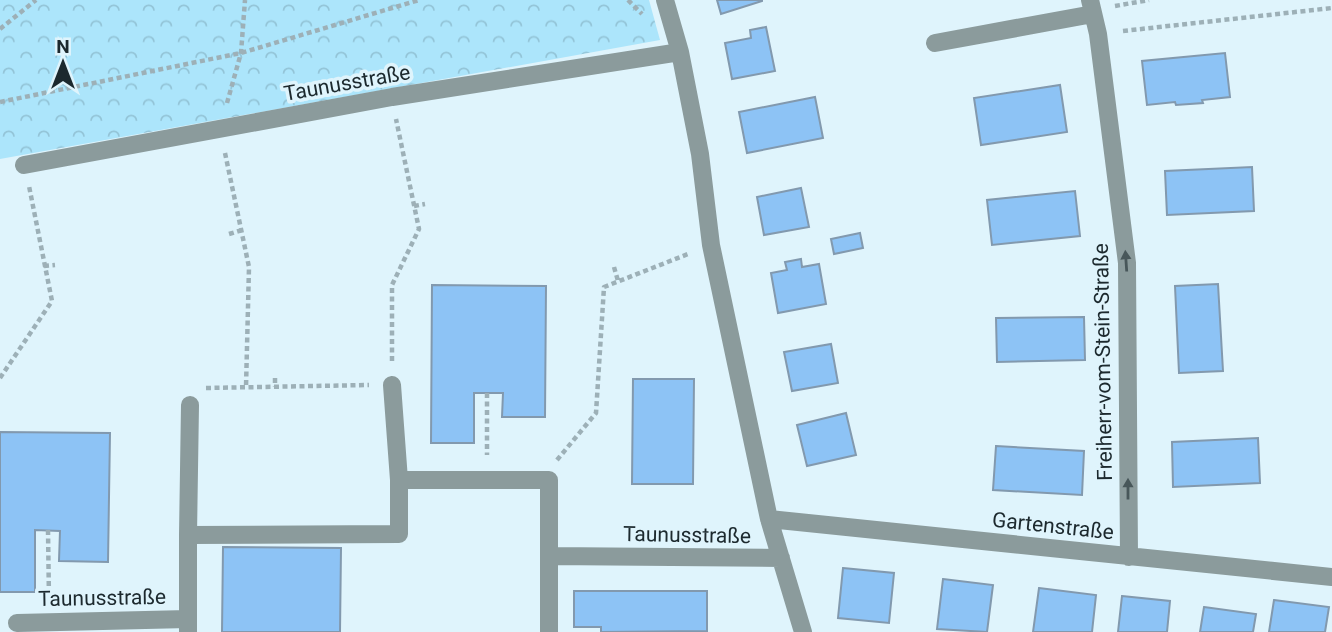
<svg xmlns="http://www.w3.org/2000/svg" width="1332" height="632" font-family="Roboto,sans-serif">
  <style>
    .park { fill: url(#park-crowns) }
    .building { fill: #8dc3f5; stroke: #8299ae; stroke-width: 2 }
    .lines { fill: none; stroke-linecap: round; stroke-linejoin: round }
    .path { stroke: #9db0b7; stroke-width: 4.5; stroke-dasharray: 5 3.5; stroke-linecap: butt }
    .minor { stroke: #8b9b9c; stroke-width: 18 }
    .oneway { fill: #48575a }
    .labels { text-anchor: middle; stroke-width: 7; stroke-linejoin: round; paint-order: stroke }
    .street-label { font-size: 21px; fill: #1c292e; stroke: #dff4fc }
  </style>
  <defs>
    <pattern id="park-crowns" width="20" height="18" patternUnits="userSpaceOnUse" patternTransform="scale(1.75)"><rect width="20" height="18" fill="#ace5fb"/><path d="M2 6a3 3 0 1 1 6 0M12 15a3 3 0 1 1 6 0" fill="none" stroke="#93c4d7"/></pattern>
  </defs>
  <rect width="100%" height="100%" fill="#dff4fc"/>
  <path class="park" d="M0,0H649L660,40L0,159Z"/>
  <path class="building" d="M717,0H762V1L721,14Z
    M766,27L775,71L732,79L725,43L751,38L750,30Z
    M1225,53L1230,97L1202,100L1203,103L1176,105L1175,102L1147,105L1142,61Z
    M1060,85L1067,132L981,145L974,98Z
    M815,97L823,138L747,153L739,112Z
    M1252,167L1254,211L1167,215L1165,171Z
    M801,188L809,227L764,235L757,197Z
    M1075,191L1080,236L992,245L987,200Z
    M860,233L863,248L834,254L831,239Z
    M801,259L802,267L819,264L826,304L778,313L771,273L787,270L785,262Z
    M1218,284L1223,371L1179,373L1175,286Z
    M432,285L546,286L545,417H502L503,393H474V443H431Z
    M1084,317L1085,360L997,362L996,318Z
    M831,344L838,383L792,391L784,352Z
    M633,379H694L693,484H632Z
    M846,413L856,455L807,466L797,425Z
    M0,432L110,433L108,562L59,561L60,531L35,530V592H0Z
    M1258,438L1260,483L1173,487L1172,442Z
    M996,446L1084,451L1082,495L993,490Z
    M223,547L341,548L340,632H222Z
    M843,568L894,573L889,623L838,618Z
    M943,579L993,585L987,632L937,629Z
    M1039,588L1096,595L1092,632H1033Z
    M574,591H707V631L601,632V627H574Z
    M1122,596L1170,601L1167,632H1118Z
    M1274,600L1329,607L1325,632H1269Z
    M1204,607L1256,614L1253,632H1200Z"/>
  <g class="lines">
    <path class="path" d="M628,0L642,14
      M1115,6L1149,0
      M0,29L36,0
      M1123,31L1332,8
      M0,102L241,53L419,0
      M227,103L241,53L245,0
      M225,153L249,267L246,387
      M414,206L425,204
      M229,234L242,230
      M44,266L55,265
      M614,267L618,281
      M392,361V285L419,229L396,119
      M0,378L52,301L29,186
      M275,378V387
      M206,388L369,385
      M487,393V455
      M557,460L596,413L604,287L688,254
      M48,530L49,600"/>
    <path class="minor" d="M665,0L680,52L700,154L711,245L769,519L803,632
      M1090,0L1098,34L1127,263L1129,557
      M935,43L1093,14
      M24,165L392,97L680,52
      M392,385L399,480
      M769,519L1332,577
      M188,535L190,405
      M549,556L781,558
      M17,623L188,619
      M188,632V535L399,534V480H549V632"/>
  </g>
  <defs><path id="oneway-solid" d="M-6-.8H1V-3.2L6.5 0L1 3.2V.8H-6Z" transform="scale(1.75)"/></defs>
  <g class="oneway">
    <use href="#oneway-solid" transform="translate(1126 261) rotate(-94)"/>
    <use href="#oneway-solid" transform="translate(1128 489) rotate(-90)"/>
  </g>
  <g class="labels">
    <g class="street-label">
      <text transform="translate(347 83) rotate(-10)" y="7">Taunusstraße</text>
      <text transform="translate(1103 362) rotate(-91)" y="7">Freiherr-vom-Stein-Straße</text>
      <text transform="translate(1053 526) rotate(6)" y="7">Gartenstraße</text>
      <text transform="translate(687 535) rotate(1)" y="7">Taunusstraße</text>
      <text transform="translate(102 598) rotate(-1)" y="7">Taunusstraße</text>
    </g>
  </g>
  <g transform="translate(63 63)" stroke="#dff4fc" stroke-width="5" paint-order="stroke">
  <path d="M0-5L12 26L0 18L-12 26Z" fill="#1c292e"/>
  <text y="-10" font-size="19" font-weight="bold" text-anchor="middle" fill="#1c292e">N</text>
  </g>
</svg>
